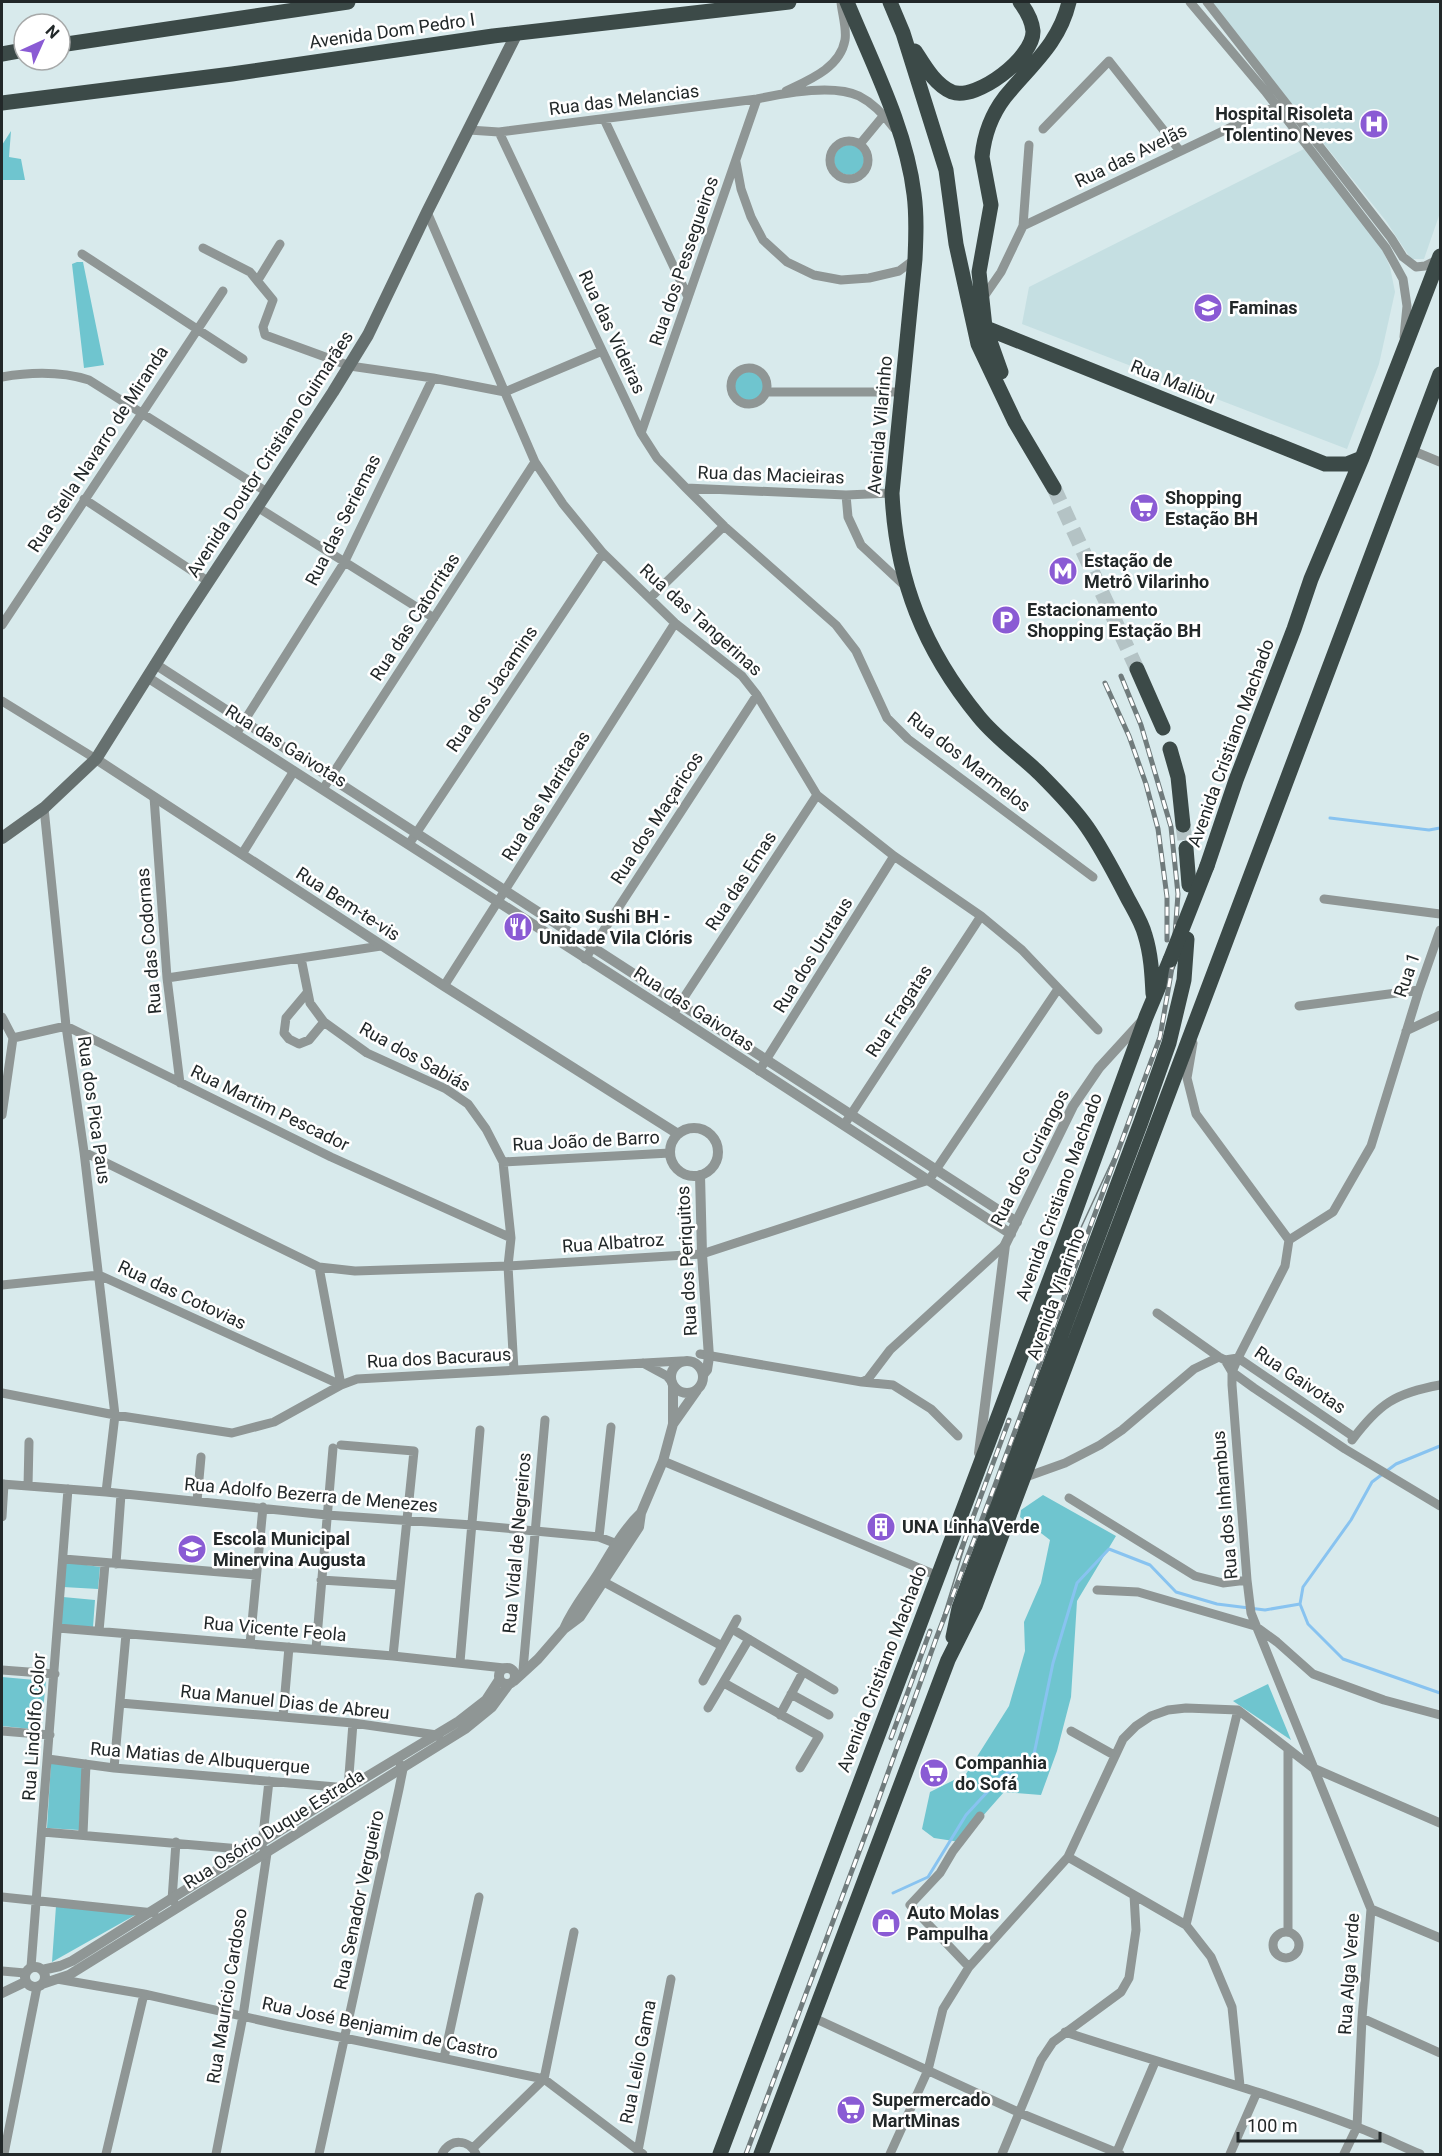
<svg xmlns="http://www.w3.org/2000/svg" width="1442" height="2156" font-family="Roboto,sans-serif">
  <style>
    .built { fill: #c5dfe2 }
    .green { fill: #6fc5cf }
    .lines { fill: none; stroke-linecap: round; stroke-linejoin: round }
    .stream { stroke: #88c3f0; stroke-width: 3 }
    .trunk-tunnel { stroke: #b4c3c5; stroke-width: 15; stroke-dasharray: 15 8; stroke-linecap: butt }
    .minor { stroke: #8f9695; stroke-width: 9 }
    .tertiary { stroke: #8f9695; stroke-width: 10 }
    .secondary { stroke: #66706f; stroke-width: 12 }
    .trunk { stroke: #3c4a48; stroke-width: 15 }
    .tram { stroke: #707b7c; stroke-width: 1.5 }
    .rail-casing { stroke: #707b7c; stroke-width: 5 }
    .rail { stroke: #fff; stroke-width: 3; stroke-dasharray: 9; stroke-linecap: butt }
    .trunk-bridge { stroke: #3c4a48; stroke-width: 15 }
    .labels { text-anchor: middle; stroke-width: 5; stroke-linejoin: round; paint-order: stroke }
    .street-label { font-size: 18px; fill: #222829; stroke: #fff }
    .poi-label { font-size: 18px; font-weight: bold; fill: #222829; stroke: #fff; text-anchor: start }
  </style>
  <rect width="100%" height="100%" fill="#d8eaec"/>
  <path class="built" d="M1210,2H1440V213L1424,259H1411L1386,221Z
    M1304,149L1379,242L1390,267L1395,292L1379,364L1347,449L1022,324L1029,287Z"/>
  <path class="green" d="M11,131L9,157L21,159L25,180H2V145Z
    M834 160a15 15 0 1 1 30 0a15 15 0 1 1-30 0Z
    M77,262H83L104,365L84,368L72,264Z
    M734 386a15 15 0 1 1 30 0a15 15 0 1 1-30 0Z
    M1043,1495L1116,1536L1077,1601L1071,1697L1057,1751L1041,1795L1004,1792L960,1842L934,1838L922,1829L930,1792L966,1774L1009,1706L1025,1651L1024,1622L1041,1583L1050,1540L1020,1517L1021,1510Z
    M66,1562L100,1567L98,1589L63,1587Z
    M63,1597L95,1600L93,1627L61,1625Z
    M2,1677L46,1681L41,1730L2,1726Z
    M1268,1684L1291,1740L1233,1701Z
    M51,1763L83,1766L79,1830L47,1828Z
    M56,1906L137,1914L52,1962Z"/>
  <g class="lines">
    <path class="stream" d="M1330,818L1429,830L1440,828
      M1440,1446L1396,1464L1372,1482L1351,1520L1303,1587L1300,1604L1308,1624L1343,1659L1440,1693
      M893,1893L928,1877L966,1815L1002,1776L1033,1759L1053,1663L1077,1583L1109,1549L1150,1565L1176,1592L1217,1604L1265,1610L1300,1604"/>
    <path class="trunk-tunnel" d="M1054,488L1137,669
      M1183,825L1186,848"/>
    <path class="minor" d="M1190,2L1265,91L1386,248L1403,279L1407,306L1404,337
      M1207,2L1391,238L1403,257L1416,267L1425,266L1439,259
      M786,91C809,80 840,68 845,40C847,29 842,13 841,2
      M604,119L688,297
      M1043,129L1109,61L1180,151
      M469,130L499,132L757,99C784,93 834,84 859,96C873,103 885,116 894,128
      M499,132L641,433L657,458L686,488L724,526L836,625L856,651L887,718L908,739L1093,877
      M830 160a19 19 0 1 1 38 0a19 19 0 1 1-38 0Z
      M860,144L884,115
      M736,162L741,189L751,217L763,240L787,262L814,275L841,280L869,278L899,271L915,259
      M427,212L535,462L563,504L603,553L675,623L742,676L757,695L817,795L894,856L981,916L1022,950L1098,1030
      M1023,226L1280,104
      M203,248L250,272L273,300L263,327L265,335L350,366L433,378L505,392
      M82,254L243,359
      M258,280L280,244
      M983,298L1001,272L1023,226L1029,145
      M731 386a18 18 0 1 1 36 0a18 18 0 1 1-36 0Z
      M2,377C31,372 60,371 89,380L267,492
      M505,392L602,351
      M767,392H902
      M641,433L757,99
      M1411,450L1440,462
      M686,488L846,495L892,493
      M846,495L848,517L861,545L906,587
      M84,499L209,582
      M257,507L434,618
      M650,598L724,526
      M2,625L223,291
      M2,701L96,759
      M236,734L344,563L433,378
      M323,789L535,462
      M154,797L167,978L180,1083
      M44,808L66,1026L84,1152L115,1415L106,1492
      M409,844L603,553
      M242,854L294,771
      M1324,899L1440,914
      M301,958L310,1003L324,1022L367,1053L446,1089L468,1104L486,1129L503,1162L511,1238L508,1266L514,1370
      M585,959L757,695
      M167,978L381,946
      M444,986L675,623
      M307,993L286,1018L284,1033L289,1039L299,1044L309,1040L324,1022
      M1299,1006L1419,990
      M673,1014L817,795
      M2,1017L13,1038L2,1115
      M1406,1031L1440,1015
      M13,1038L66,1026L331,1157L511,1238
      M1193,1043L1187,1078L1196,1114L1289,1240
      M759,1071L894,856
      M844,1125L981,916
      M84,1152L319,1267L355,1271L508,1266L702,1254L929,1180L1058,989
      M503,1162L670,1153
      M1289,1240L1285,1266L1238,1358L1232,1372V1385L1247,1580L1251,1613L1371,1909L1362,2018L1357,2127L1344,2154
      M1289,1240L1333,1212L1371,1146L1419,990L1440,930
      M319,1267L341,1385
      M2,1285L99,1275L341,1385
      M1157,1313L1219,1357L1225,1360L1238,1358L1354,1437
      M700,1354L862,1382L893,1385L931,1409L958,1436
      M1225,1360L1232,1372L1254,1388L1345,1449L1440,1506
      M643,1363L667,1376L672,1382
      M862,1382L868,1379L890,1350L1005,1245
      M2,1393L115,1415L232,1433L274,1422L341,1385L357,1379L681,1361
      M1352,1440C1379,1404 1395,1393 1440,1385
      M341,1445L414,1451L393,1656
      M663,1461L938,1576
      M1023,1478L1065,1463L1100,1445L1122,1430L1194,1369L1219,1357
      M2,1484L106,1492L327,1515L472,1525L599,1537L617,1544
      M28,1486L29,1442
      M1069,1498L1195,1576L1223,1583L1247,1580
      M197,1501L201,1457
      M2,1517L4,1484
      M599,1537L611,1427
      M64,1559L256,1575
      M116,1564L121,1494
      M321,1580L400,1585
      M604,1582L722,1646
      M1097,1590L1138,1592L1255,1626L1277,1642L1313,1674L1384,1700L1440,1715
      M58,1628L393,1656L504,1668
      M732,1629L834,1690
      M99,1631L105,1564
      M250,1644L263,1507
      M316,1649L333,1448
      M460,1662L480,1430
      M2,1670L55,1674
      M523,1670L545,1420
      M703,1681L737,1619
      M724,1683L819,1736L800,1768
      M791,1694L829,1715
      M120,1703L353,1723L437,1735L439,1737
      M708,1708L749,1639
      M780,1715L803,1672
      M283,1716L289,1647
      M2,1731L50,1735
      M1071,1731L1114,1755
      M1288,1750V1932
      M48,1759L114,1768L348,1788L353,1723
      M114,1768L126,1634
      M43,1832L252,1850
      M83,1834L86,1764
      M262,1844L269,1781
      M1068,1857L1186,1925L1211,1957L1232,2007L1240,2086
      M2,1897L154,1913
      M174,1902L172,1900L176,1842
      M1371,1909L1440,1938
      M1186,1925L1238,1710
      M1273 1945a13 13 0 1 1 26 0a13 13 0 1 1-26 0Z
      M31,1967L68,1489
      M969,1967L910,1905L940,1873L953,1851L980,1816
      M2,1971L25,1973
      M57,1979L144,1994L286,2026L544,2079L643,2154
      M814,2018L1020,2113L1120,2154
      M1362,2018L1440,2053
      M1065,2032C1162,2064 1261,2090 1357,2127C1378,2135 1399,2145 1420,2154
      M444,2058L479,1897
      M473,2148L544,2079L574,1932
      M638,2151L671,1979
      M4,2154L37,1987
      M106,2154L144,1994
      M216,2154L243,2016L267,1853L264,1849
      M319,2154L399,1789L403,1769L400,1764
      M442,2154C450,2138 469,2139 476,2154
      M890,2154L928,2070L943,2009L969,1967L1068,1857L1123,1739L1136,1726L1151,1716L1168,1710L1186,1708L1238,1710L1313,1768L1440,1823
      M1002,2154L1041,2060L1053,2042L1121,1992L1129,1978L1136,1930L1134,1895
      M1116,2154L1155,2062
      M1230,2154L1257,2092"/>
    <path class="tertiary" d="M155,664L1017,1222
      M147,677L673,1014L1011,1234
      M96,759L444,986L678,1134
      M670 1152a24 24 0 1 1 48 0a24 24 0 1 1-48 0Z
      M700,1175L702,1254L709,1357L707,1370L703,1375
      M671 1377a16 16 0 1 1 32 0a16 16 0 1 1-32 0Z
      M673,1424V1385
      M979,1453L1005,1245L1073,1106L1099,1068L1141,1022
      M564,1629C573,1608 586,1593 598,1574C611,1553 623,1530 641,1513
      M499 1676a8 8 0 1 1 16 0a8 8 0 1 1-16 0Z
      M514,1681L538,1659L564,1629L580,1617L639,1527L641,1513L663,1461L673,1424L697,1390
      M25 1977a10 10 0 1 1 20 0a10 10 0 1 1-20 0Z
      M42,1970L60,1966L72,1961L348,1788L459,1721L486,1700L499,1680
      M42,1984L69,1975L465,1729L492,1707L509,1684
      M2,1993L25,1982"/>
    <path class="secondary" d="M2,838L44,808L96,759L182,622L333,392L368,335L427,212L517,33"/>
    <path class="trunk" d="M847,2C872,63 906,128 914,194C917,216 916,237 915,259L892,493C896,580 924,650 979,717C996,738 1019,754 1039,773C1055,789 1074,808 1087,827C1103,850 1115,874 1128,899C1134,910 1142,923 1145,935C1151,954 1152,974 1153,994
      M890,2L903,33L946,170L956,244L978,344L1015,422L1054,488
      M60,45L348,2
      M915,51C924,65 935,85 952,92C977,101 1034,57 1033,31C1032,20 1026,10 1020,2
      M2,54L24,50
      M2,103L232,74L493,36L789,2
      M981,326L1325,464H1347L1362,458
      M1001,372L985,327L979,272L991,205L982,157C984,136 992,114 1005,97C1031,65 1059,44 1069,2
      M1137,669L1163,728
      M1170,749L1178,777L1183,825
      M1186,848L1189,885
      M1207,866L1236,780L1294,629L1311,579L1362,458L1440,256
      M953,1637L959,1608L1141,1122L1169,1043L1184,980L1187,939
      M720,2154L1064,1242L1146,1017L1170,960
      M761,2154L948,1660L975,1606L1440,374"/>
    <path class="tram" d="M1078,1234L1117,1150
      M936,1639L977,1506"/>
    <g class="rail-casing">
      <path id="rail" d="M1105,683L1129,736L1146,784L1158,829L1167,897V940
        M958,1558L1009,1420
        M891,1738L930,1631
        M746,2154L875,1809L936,1639L994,1488L1160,1037L1173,962L1178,894L1171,827L1141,725L1121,676"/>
    </g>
    <use href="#rail" class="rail"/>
    <path class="trunk-bridge" d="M1170,960L1207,866"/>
  </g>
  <defs>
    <g id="hospital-disc" transform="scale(1.5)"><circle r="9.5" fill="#8a5bd4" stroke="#fff"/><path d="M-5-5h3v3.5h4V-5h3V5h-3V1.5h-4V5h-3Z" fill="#fff"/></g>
    <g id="university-disc" transform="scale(1.5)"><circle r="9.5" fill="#8a5bd4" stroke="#fff"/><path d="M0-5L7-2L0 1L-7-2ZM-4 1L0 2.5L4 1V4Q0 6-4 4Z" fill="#fff"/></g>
    <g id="supermarket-disc" transform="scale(1.5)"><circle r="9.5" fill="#8a5bd4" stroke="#fff"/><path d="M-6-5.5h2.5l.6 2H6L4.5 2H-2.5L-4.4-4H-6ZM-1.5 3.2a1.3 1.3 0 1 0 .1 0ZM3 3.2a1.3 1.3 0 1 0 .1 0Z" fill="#fff"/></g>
    <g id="metro-disc" transform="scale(1.5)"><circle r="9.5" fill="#8a5bd4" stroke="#fff"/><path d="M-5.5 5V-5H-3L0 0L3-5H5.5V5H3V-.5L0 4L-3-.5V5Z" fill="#fff"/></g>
    <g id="parking-disc" transform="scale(1.5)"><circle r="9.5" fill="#8a5bd4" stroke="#fff"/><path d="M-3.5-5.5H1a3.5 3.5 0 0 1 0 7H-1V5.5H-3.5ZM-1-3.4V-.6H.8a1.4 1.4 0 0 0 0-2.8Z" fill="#fff"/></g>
    <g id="restaurant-disc" transform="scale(1.5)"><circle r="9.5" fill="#8a5bd4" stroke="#fff"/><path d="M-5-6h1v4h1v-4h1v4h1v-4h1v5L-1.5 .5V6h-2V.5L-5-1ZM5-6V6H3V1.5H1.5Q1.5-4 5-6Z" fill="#fff"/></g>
    <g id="building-disc" transform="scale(1.5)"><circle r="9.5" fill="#8a5bd4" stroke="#fff"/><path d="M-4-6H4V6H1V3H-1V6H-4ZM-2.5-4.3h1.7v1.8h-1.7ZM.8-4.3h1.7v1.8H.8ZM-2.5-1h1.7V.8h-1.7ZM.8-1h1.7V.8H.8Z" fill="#fff"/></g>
    <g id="school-disc" transform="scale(1.5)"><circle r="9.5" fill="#8a5bd4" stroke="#fff"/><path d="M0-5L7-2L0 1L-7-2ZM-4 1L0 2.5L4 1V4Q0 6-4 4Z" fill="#fff"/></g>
    <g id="shop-disc" transform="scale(1.5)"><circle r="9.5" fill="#8a5bd4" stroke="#fff"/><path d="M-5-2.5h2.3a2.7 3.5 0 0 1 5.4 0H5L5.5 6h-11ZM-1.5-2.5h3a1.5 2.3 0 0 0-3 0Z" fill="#fff"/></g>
  </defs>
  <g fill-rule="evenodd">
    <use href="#hospital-disc" x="1374" y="124"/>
    <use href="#university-disc" x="1208" y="308"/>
    <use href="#supermarket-disc" x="1144" y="508"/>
    <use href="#metro-disc" x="1063" y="571"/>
    <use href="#parking-disc" x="1006" y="620"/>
    <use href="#restaurant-disc" x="518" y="927"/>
    <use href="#building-disc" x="881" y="1527"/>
    <use href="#school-disc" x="192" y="1549"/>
    <use href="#supermarket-disc" x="934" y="1773"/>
    <use href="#shop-disc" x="886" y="1923"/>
    <use href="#supermarket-disc" x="851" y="2110"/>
  </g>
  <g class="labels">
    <g class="street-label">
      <text transform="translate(392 31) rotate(-8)" y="6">Avenida Dom Pedro I</text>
      <text transform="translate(624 100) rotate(-7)" y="6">Rua das Melancias</text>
      <text transform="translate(1131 156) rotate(-26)" y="6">Rua das Avelãs</text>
      <text transform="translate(684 261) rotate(-71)" y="6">Rua dos Pessegueiros</text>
      <text transform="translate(612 332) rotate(65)" y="6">Rua das Videiras</text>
      <text transform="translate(1173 382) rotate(22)" y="6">Rua Malibu</text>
      <text transform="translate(880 425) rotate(-85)" y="6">Avenida Vilarinho</text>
      <text transform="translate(98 449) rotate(-57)" y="6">Rua Stella Navarro de Miranda</text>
      <text transform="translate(270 454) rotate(-57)" y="6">Avenida Doutor Cristiano Guimarães</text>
      <text transform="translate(771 475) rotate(2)" y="6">Rua das Macieiras</text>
      <text transform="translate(343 520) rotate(-63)" y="6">Rua das Seriemas</text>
      <text transform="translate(415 617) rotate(-57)" y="6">Rua das Catorritas</text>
      <text transform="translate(701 620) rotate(42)" y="6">Rua das Tangerinas</text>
      <text transform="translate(492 689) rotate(-56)" y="6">Rua dos Jacamins</text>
      <text transform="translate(1231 743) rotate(-70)" y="6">Avenida Cristiano Machado</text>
      <text transform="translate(286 746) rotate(32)" y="6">Rua das Gaivotas</text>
      <text transform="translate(969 762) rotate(38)" y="6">Rua dos Marmelos</text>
      <text transform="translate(546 796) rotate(-58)" y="6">Rua das Maritacas</text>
      <text transform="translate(657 818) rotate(-57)" y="6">Rua dos Maçaricos</text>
      <text transform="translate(741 881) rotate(-57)" y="6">Rua das Emas</text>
      <text transform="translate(348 904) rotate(33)" y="6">Rua Bem-te-vis</text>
      <text transform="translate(149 941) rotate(-95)" y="6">Rua das Codornas</text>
      <text transform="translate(813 955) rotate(-58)" y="6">Rua dos Urutaus</text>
      <text transform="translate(1407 975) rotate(-71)" y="6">Rua 1</text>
      <text transform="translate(694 1009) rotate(33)" y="6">Rua das Gaivotas</text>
      <text transform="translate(899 1011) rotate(-57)" y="6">Rua Fragatas</text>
      <text transform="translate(415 1057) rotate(29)" y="6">Rua dos Sabiás</text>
      <text transform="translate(270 1108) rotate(26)" y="6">Rua Martim Pescador</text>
      <text transform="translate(94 1110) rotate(82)" y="6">Rua dos Pica Paus</text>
      <text transform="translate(586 1141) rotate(-3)" y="6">Rua João de Barro</text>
      <text transform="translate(1030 1158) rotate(-63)" y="6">Rua dos Curiangos</text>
      <text transform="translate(1059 1197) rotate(-70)" y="6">Avenida Cristiano Machado</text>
      <text transform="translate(613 1243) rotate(-4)" y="6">Rua Albatroz</text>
      <text transform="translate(687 1261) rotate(-93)" y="6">Rua dos Periquitos</text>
      <text transform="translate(1056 1294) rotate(-70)" y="6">Avenida Vilarinho</text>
      <text transform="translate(182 1295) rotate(25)" y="6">Rua das Cotovias</text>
      <text transform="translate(439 1358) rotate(-3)" y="6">Rua dos Bacuraus</text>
      <text transform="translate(1300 1380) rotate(34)" y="6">Rua Gaivotas</text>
      <text transform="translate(311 1495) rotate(5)" y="6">Rua Adolfo Bezerra de Menezes</text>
      <text transform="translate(1225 1505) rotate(-95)" y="6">Rua dos Inhambus</text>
      <text transform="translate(517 1543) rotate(-85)" y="6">Rua Vidal de Negreiros</text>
      <text transform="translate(275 1629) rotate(5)" y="6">Rua Vicente Feola</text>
      <text transform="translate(882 1669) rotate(-69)" y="6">Avenida Cristiano Machado</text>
      <text transform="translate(285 1702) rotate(6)" y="6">Rua Manuel Dias de Abreu</text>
      <text transform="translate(34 1727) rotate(-86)" y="6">Rua Lindolfo Color</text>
      <text transform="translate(200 1758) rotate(5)" y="6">Rua Matias de Albuquerque</text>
      <text transform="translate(274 1829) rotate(-32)" y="6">Rua Osório Duque Estrada</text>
      <text transform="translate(359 1900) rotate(-78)" y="6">Rua Senador Vergueiro</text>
      <text transform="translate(1349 1974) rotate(-86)" y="6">Rua Alga Verde</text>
      <text transform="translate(227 1996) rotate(-81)" y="6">Rua Maurício Cardoso</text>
      <text transform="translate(380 2028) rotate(12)" y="6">Rua José Benjamim de Castro</text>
      <text transform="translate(638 2062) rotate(-79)" y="6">Rua Lelio Gama</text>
    </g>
    <g class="poi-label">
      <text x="1353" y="120" text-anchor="end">Hospital Risoleta<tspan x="1353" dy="21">Tolentino Neves</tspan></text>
      <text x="1229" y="314">Faminas</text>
      <text x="1165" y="504">Shopping<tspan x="1165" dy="21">Estação BH</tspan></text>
      <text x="1084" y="567">Estação de<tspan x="1084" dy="21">Metrô Vilarinho</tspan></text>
      <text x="1027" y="616">Estacionamento<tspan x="1027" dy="21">Shopping Estação BH</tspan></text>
      <text x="539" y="923">Saito Sushi BH -<tspan x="539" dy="21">Unidade Vila Clóris</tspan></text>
      <text x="902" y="1533">UNA Linha Verde</text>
      <text x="213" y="1545">Escola Municipal<tspan x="213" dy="21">Minervina Augusta</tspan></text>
      <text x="955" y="1769">Companhia<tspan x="955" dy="21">do Sofá</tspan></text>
      <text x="907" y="1919">Auto Molas<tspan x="907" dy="21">Pampulha</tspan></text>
      <text x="872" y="2106">Supermercado<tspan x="872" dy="21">MartMinas</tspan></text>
    </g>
  </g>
  <rect width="1442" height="2156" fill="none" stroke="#222829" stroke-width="6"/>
  <g transform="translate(42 42) rotate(45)"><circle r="28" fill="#ffffff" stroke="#a7a9a9" stroke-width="1.5"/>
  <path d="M0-4.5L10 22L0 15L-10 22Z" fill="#8a5bd4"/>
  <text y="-9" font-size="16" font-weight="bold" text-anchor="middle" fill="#222829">N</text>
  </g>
  <path d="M1238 2132v9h142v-9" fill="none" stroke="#222829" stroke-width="3"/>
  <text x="1247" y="2132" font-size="18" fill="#222829" stroke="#ffffff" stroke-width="4.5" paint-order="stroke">100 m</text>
</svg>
